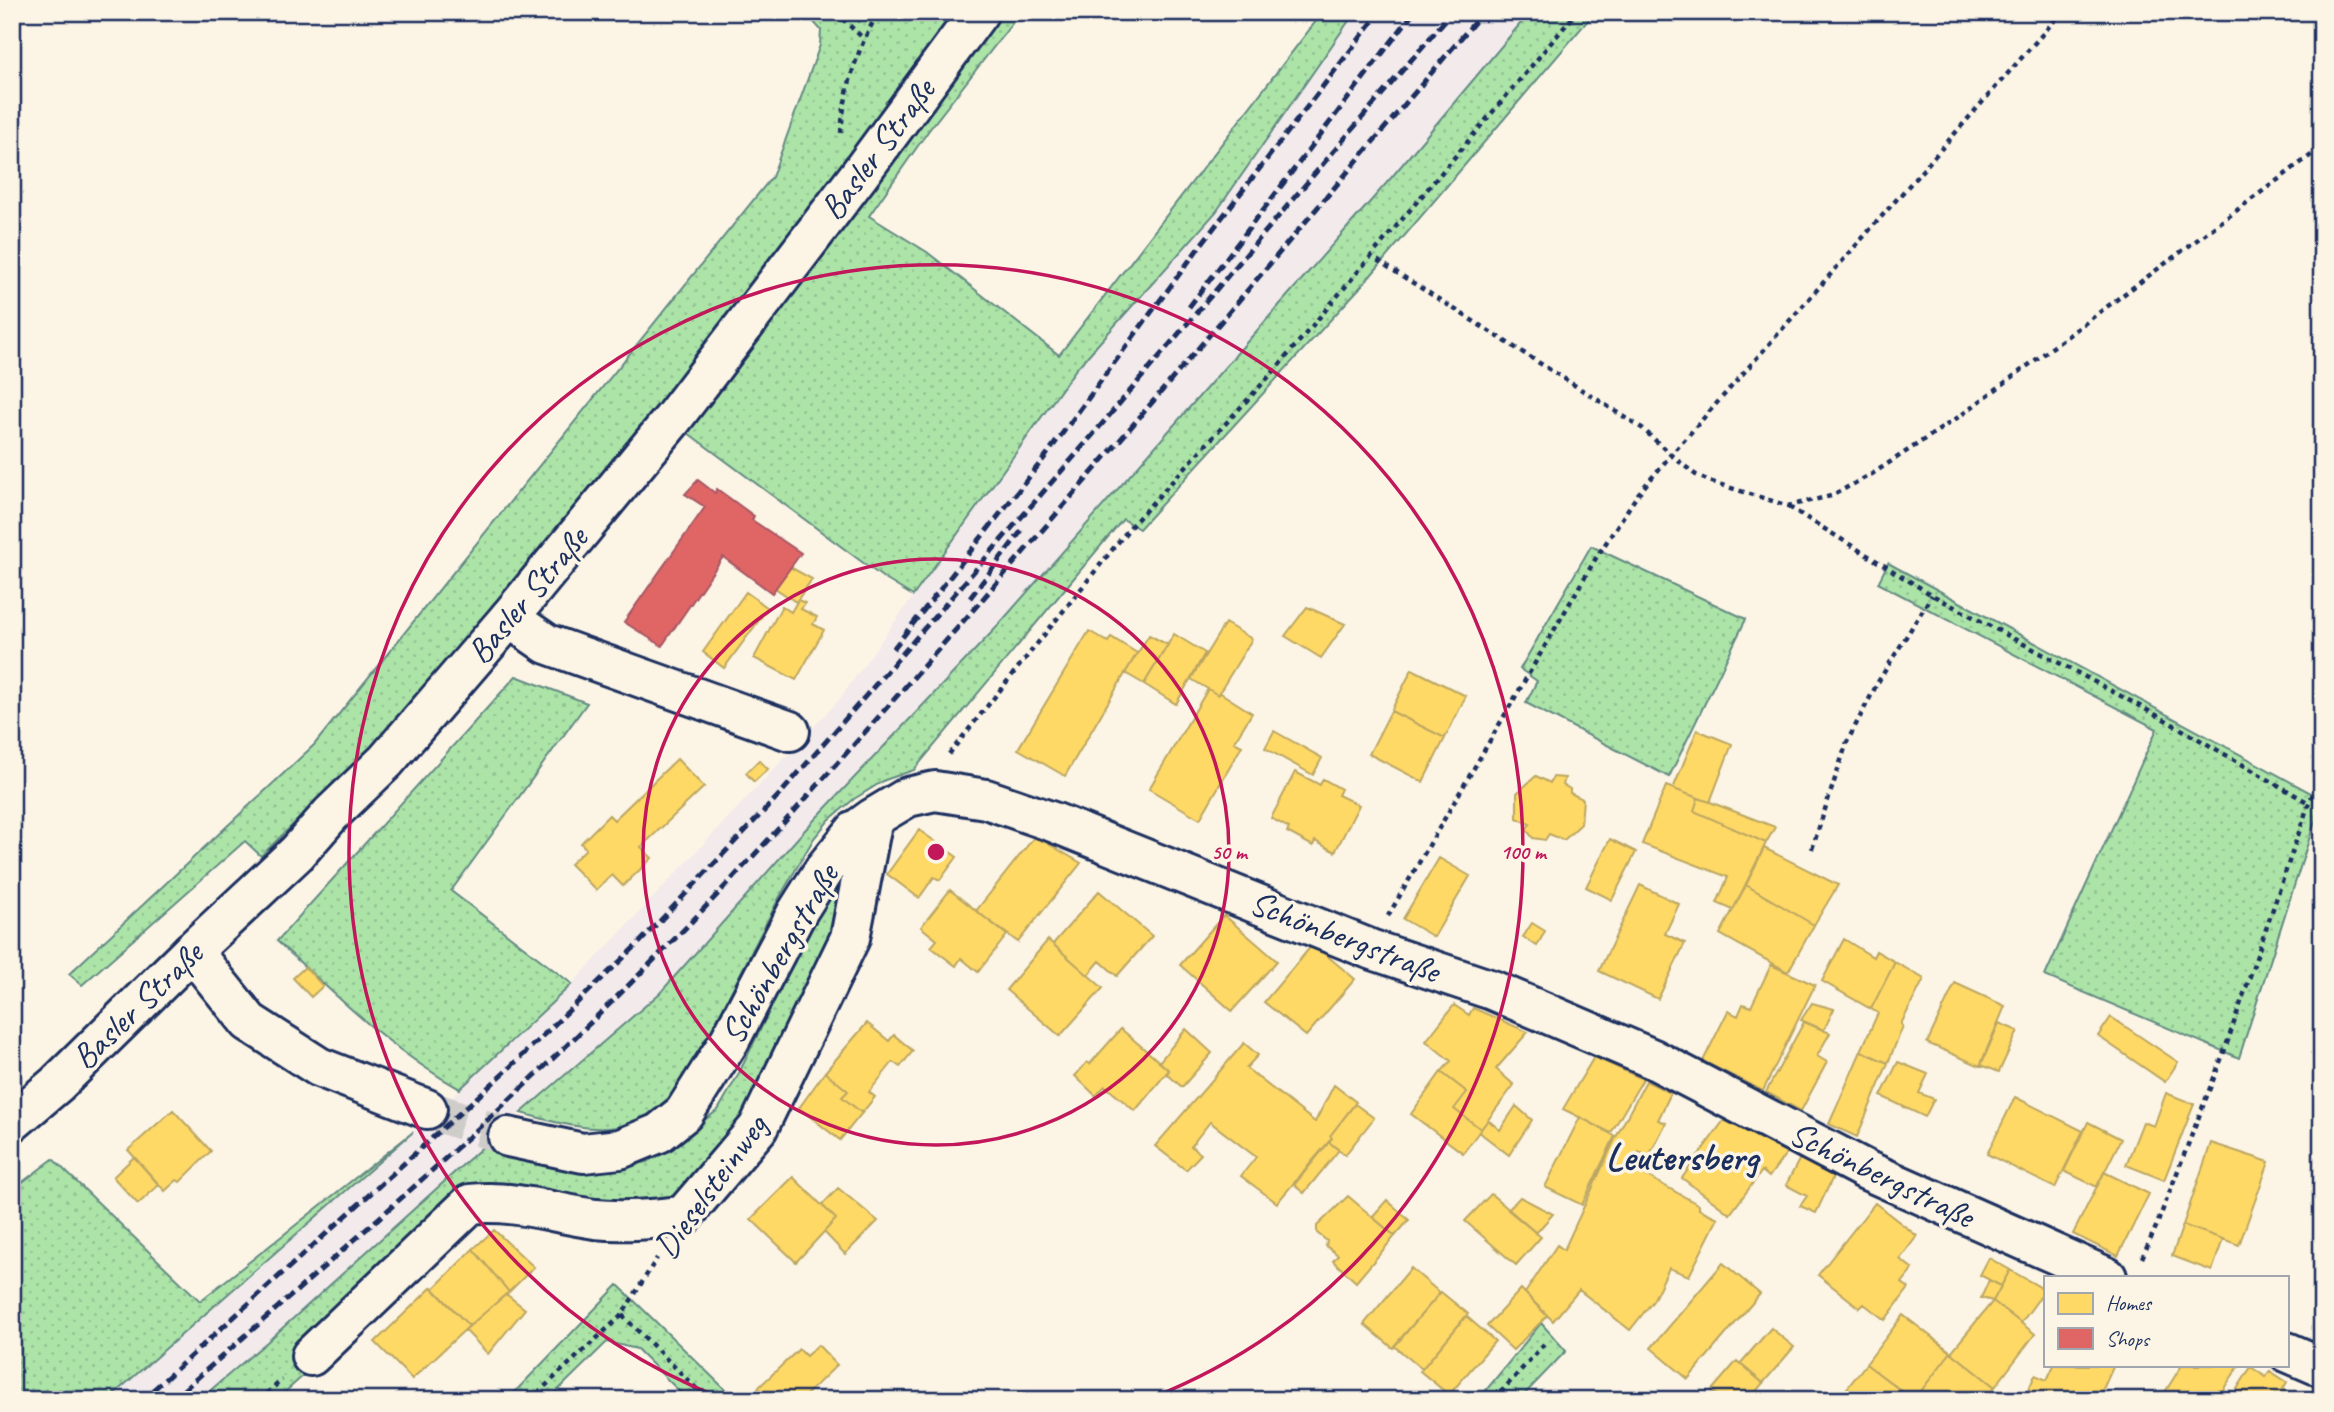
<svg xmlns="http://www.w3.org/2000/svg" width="2334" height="1412" font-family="Caveat,sans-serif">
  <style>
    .built { fill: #f2eaeb }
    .green { fill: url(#green-dots); stroke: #648a83; stroke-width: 2 }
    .homes { fill: #ffd966; stroke: #bba664; stroke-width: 2 }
    .shops { fill: #e06666; stroke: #a55664; stroke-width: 2 }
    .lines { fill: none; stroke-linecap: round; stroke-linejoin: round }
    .minor-tunnel { stroke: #cfcdca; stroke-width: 38; stroke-dasharray: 38 19; stroke-linecap: butt }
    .minor-casing { stroke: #1b2f5e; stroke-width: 44 }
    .tertiary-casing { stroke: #1b2f5e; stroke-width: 44 }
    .path { stroke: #1b2f5e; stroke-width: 4.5; stroke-dasharray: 5 5; stroke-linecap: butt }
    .minor { stroke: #fcf5e5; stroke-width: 38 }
    .tertiary { stroke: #fcf5e5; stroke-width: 38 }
    .rail { stroke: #1b2f5e; stroke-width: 5; stroke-dasharray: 10 5; stroke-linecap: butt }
    .ring { fill: none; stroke: #c2185b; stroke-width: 3.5 }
    .labels { text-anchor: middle; stroke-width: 7; stroke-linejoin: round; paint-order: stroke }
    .street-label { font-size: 35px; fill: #1b2f5e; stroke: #fcf5e5 }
    .quarter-label { font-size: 38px; font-weight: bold; fill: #1b2f5e; stroke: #fcf5e5 }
    .centre { fill: #c2185b; stroke: #fcf5e5; stroke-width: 3.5 }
    .ring-label { font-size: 21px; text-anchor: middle; font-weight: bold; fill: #c2185b; stroke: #fcf5e5; stroke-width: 7; stroke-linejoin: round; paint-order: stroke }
  </style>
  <defs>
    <pattern id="green-dots" width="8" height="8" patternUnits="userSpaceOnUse" patternTransform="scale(1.75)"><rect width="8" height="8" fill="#ace4a8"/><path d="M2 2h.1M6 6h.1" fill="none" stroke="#93c493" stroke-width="1.8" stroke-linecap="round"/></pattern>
  </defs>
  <rect width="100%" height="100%" fill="#fcf5e5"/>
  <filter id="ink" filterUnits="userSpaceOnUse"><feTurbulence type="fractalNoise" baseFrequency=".0143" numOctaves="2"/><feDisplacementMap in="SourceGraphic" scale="14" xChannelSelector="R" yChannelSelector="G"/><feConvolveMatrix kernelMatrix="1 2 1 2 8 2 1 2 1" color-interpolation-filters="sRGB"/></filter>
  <g filter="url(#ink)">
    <path class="built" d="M1355,12H1530L1391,178L994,630L803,832L660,993L551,1085L267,1342L199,1400H107L413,1132L515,1039L572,984L839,700L1076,369L1216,212Z"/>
    <path class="green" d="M805,12H849L859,22L865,12H1021L929,130L869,216L927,252L1059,355L1323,12H1355L1216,212L1076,369L913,596L885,579L657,410L403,716L261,856L245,841L82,985L69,974L314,745L772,177L820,45L821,30Z
      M1530,12H1595L1366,281L1139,529L1123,519L914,770L885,780L854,799L829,820L814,838L778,900L681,1090C673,1097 665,1105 656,1111C614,1141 566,1125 521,1113L660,993L803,832L994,630L1391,178Z
      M1591,546L1746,619L1669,777L1526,703L1537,681L1520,669Z
      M1888,563L2322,799L2239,1058L2045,976L2157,729L1878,583Z
      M516,676L587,703L451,891L572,984L460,1089C391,1051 335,994 277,941Z
      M842,874L850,885L762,1106L699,1178L672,1197L639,1206L507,1194L276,1400H199L267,1342L487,1143L536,1164L593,1173L647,1162L718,1110L737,1077L812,924Z
      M413,1132L107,1400H12V1190L53,1159L200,1301Z
      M618,1285L736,1400H688L637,1349L607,1342L548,1400H507Z
      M1541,1323L1566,1351L1519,1400H1478Z"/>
    <path class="homes" d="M790,567L812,579L796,602L775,588Z
      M746,592L768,608L724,668L703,652Z
      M798,600L805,603L801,609L817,617L813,624L824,630L796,680L754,658L782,606L791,612Z
      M1307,607L1345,624L1321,658L1285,636Z
      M1225,623L1252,639L1218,695L1191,679Z
      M1089,631L1108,642L1111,637L1137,653L1065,776L1018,749Z
      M1174,634L1205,653L1176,704L1144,684Z
      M1149,635L1168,645L1144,684L1125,673Z
      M1412,669L1466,696L1445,738L1391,711Z
      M1208,689L1218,695L1219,692L1252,713L1234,742L1242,746L1200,819L1149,789Z
      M1391,711L1445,738L1423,782L1369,754Z
      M1697,730L1732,744L1710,802L1673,789Z
      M1274,731L1322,758L1313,775L1265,748Z
      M677,759L704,787L641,847L652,858L623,886L612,875L596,890L570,864L586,849L581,843L609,815L614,820Z
      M759,760L768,769L754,782L746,773Z
      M1295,772L1320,785L1323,779L1341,789L1338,795L1359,805L1335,852L1315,841L1313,846L1287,832L1289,828L1271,818Z
      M1536,776L1550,783L1553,777L1565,778L1563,785L1570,789V793L1583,799L1581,824L1564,840L1549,834L1545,840L1533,838L1526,829L1530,824L1517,818V793Z
      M1666,786L1698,798L1694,811L1766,843L1733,910L1717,903L1728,877L1642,844Z
      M1698,798L1710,802L1775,827L1766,843L1694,811Z
      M919,830L957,857L940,880L934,877L919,898L887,874Z
      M1035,836L1081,863L1018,942L976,911Z
      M1610,839L1636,852L1612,900L1586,887Z
      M1764,848L1838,885L1814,925L1746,885Z
      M1439,858L1470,876L1434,937L1403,919Z
      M1640,885L1679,904L1665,934L1685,943L1658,999L1599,971Z
      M1746,885L1814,925L1788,972L1720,934Z
      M950,890L1007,935L978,972L961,958L956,966L931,947L937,940L921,927Z
      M1099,891L1152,936L1117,976L1100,961L1088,975L1053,944Z
      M1224,915L1277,961L1232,1011L1180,965Z
      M1532,923L1545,931L1537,946L1523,937Z
      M1844,939L1873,957L1876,951L1895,962L1871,1009L1822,981Z
      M1048,940L1103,988L1060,1036L1006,990Z
      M1313,944L1355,979L1306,1036L1264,1002Z
      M1895,962L1924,979L1901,1024L1903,1026L1888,1063L1861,1051L1878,1013L1871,1009Z
      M1771,965L1815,985L1763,1091L1703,1061L1728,1011L1738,1016L1743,1004L1751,1007Z
      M305,967L323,986L311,997L293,978Z
      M1955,983L2005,1006L1980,1066L1927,1043Z
      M1812,1003L1834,1009L1824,1030L1801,1020Z
      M1454,1005L1469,1015L1473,1008L1528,1032L1496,1069L1514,1085L1481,1129L1454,1109L1467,1092L1441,1072L1451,1061L1426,1041Z
      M2111,1017L2178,1062L2165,1082L2098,1036Z
      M1804,1022L1830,1033L1817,1056L1827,1062L1801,1111L1766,1092Z
      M867,1023L889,1041L894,1035L913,1051L900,1067L893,1062L869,1092L875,1097L862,1113L842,1097L848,1091L825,1072Z
      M1999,1023L2018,1031L1999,1072L1981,1065Z
      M1121,1029L1169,1070L1135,1111L1105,1086L1096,1096L1075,1076L1087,1062L1090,1064Z
      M1186,1029L1212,1053L1182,1087L1167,1074L1169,1070L1159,1062Z
      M1244,1043L1258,1055L1246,1068L1315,1122L1334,1085L1356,1102L1330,1136L1332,1138L1277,1203L1241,1176L1256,1157L1210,1122L1191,1146L1201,1154L1186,1170L1155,1146Z
      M1861,1051L1888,1063L1857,1137L1829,1124Z
      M1594,1057L1643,1079L1611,1133L1563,1109Z
      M1898,1062L1928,1074L1919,1093L1934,1099L1925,1117L1881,1096Z
      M825,1072L848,1091L842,1097L862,1113L840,1140L799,1108Z
      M1441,1072L1467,1092L1454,1109L1481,1129L1463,1153L1411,1114Z
      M1646,1081L1671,1093L1658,1120L1666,1123L1649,1156L1639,1152L1633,1168L1699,1205V1209L1718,1218L1689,1276L1669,1268L1653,1301L1630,1330L1579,1290L1553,1321L1525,1293L1557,1245L1564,1250L1615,1139Z
      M2166,1093L2194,1104L2164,1180L2126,1165L2143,1122L2154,1126Z
      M2015,1097L2083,1131L2055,1188L1987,1154Z
      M1355,1104L1374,1118L1345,1155L1329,1142L1332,1138L1330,1136Z
      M1516,1106L1532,1120L1509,1155L1479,1132L1488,1120L1500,1130Z
      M173,1110L211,1151L180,1182L177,1180L165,1191L128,1150Z
      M1580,1117L1615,1136L1582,1205L1545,1187Z
      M1724,1120L1787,1152L1769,1177L1762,1171L1730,1214L1682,1178Z
      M2088,1122L2121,1139L2097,1187L2064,1171Z
      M1329,1142L1339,1150L1304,1193L1294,1185Z
      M2211,1143L2269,1162L2239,1245L2183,1225Z
      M134,1157L159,1185L138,1204L113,1177Z
      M1800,1158L1834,1175L1816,1213L1800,1206L1807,1196L1786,1185Z
      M2104,1172L2149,1194L2118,1256L2073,1234Z
      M793,1177L836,1219L796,1262L751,1219Z
      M838,1188L878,1221L845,1254L824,1232L836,1219L822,1205Z
      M1491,1194L1541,1237L1516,1265L1465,1221Z
      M1348,1196L1395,1236L1356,1282L1333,1261L1338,1255L1326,1246L1327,1241L1317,1233V1226Z
      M1520,1197L1553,1214L1536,1233L1508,1210Z
      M1387,1200L1409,1220L1395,1236L1372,1217Z
      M1875,1203L1917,1236L1900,1259L1913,1269L1902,1283L1909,1288L1885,1320L1864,1304L1860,1308L1818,1275Z
      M2183,1225L2223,1239L2212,1271L2172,1256Z
      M494,1230L534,1267L509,1292L473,1249Z
      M473,1249L509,1292L469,1326L433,1289Z
      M1989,1258L2010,1270L2001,1286L1980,1275Z
      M1723,1263L1760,1294L1688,1379L1651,1348Z
      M1411,1268L1440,1293L1393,1348L1364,1324Z
      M2010,1270L2045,1290L2021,1323L1993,1301Z
      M1989,1280L2001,1286L1993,1301L1981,1298Z
      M432,1287L469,1326L412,1379L375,1342Z
      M1521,1289L1547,1316L1513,1350L1487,1326Z
      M1441,1292L1468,1314L1422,1369L1394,1346Z
      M506,1294L525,1309L488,1354L465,1330Z
      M1993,1301L2035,1334L1995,1387L1951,1352Z
      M1903,1315L1951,1352L1914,1400L1866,1364Z
      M1466,1316L1495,1341L1449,1395L1420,1371Z
      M1771,1328L1794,1347L1763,1383L1740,1364Z
      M818,1345L837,1365L801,1400H769L758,1388L799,1349L806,1356Z
      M1951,1352L1995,1387L1986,1400H1914Z
      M1737,1361L1763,1383L1749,1400H1722L1712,1390Z
      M1866,1364L1913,1400H1854L1844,1392Z
      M2054,1365H2114L2098,1400H2024L2035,1375L2047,1380Z
      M2182,1365H2237L2239,1366L2216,1400H2160Z
      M2251,1367L2266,1377L2270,1371L2287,1382L2283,1389L2295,1396L2292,1400H2230Z"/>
    <path class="shops" d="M698,480L715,493L717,489L754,516L752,520L801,553L772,593L723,557L662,646L624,622L705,507L685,494Z"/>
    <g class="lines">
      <path class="minor-tunnel" d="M427,1109L508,1137"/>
      <g class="minor-casing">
        <path id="minor" d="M509,618L547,644L790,731
          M192,951L249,1022L319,1067L427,1109
          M508,1137L583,1153L620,1149L659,1133L684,1113L730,1040L796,914L825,868L855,831L873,818L908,797L935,791L986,799L1053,822L1370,949L1492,990L1653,1059L1868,1171L2107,1277
          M2287,1352L2322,1367
          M311,1356L470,1204C514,1199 552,1213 595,1219C624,1222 654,1219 683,1216L758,1128L850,938L873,818"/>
      </g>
      <g class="tertiary-casing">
        <path id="tertiary" d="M12,1122L57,1084L192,951L297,853L331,814L386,761L509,618L672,420L859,175L979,12"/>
      </g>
      <path class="path" d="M835,12L863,38
        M12,33L25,12
        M841,133C844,92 857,47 879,12
        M1369,255L1642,428L1671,455L2062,12
        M1789,507L1932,595L2162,718L2309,803
        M949,754L1132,525L1275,370L1577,12
        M1812,849L1847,742L1878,682L1932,595
        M1388,916L1596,558L1638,494L1671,455L1696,475L1709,481L1788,506L1831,496L1872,474L1960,416L2322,147
        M2142,1258L2156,1227L2224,1052L2309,803L2322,773
        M622,1315L708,1400
        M259,1400L282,1380
        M530,1400L622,1315L657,1258
        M1494,1400L1545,1343"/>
      <use href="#minor" class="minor"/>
      <use href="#tertiary" class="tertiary"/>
      <path class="rail" d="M1189,307L1414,12
        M970,598L1023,529
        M893,649L1045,457L1200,246L1380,12
        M142,1400L504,1073L640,942L781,793L1085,444L1452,12
        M172,1400C350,1244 530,1089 695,918C786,823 872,724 959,626C1136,424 1309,217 1483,12"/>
    </g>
  </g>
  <g class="ring">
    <circle cx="936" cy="852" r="293"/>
    <path d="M721 1398A587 587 0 1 1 1151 1398"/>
  </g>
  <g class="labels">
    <g class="street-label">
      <text transform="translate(877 149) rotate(-53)" y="12">Basler Straße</text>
      <text transform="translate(527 595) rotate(-50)" y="12">Basler Straße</text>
      <text transform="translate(1345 936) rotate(21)" y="12">Schönbergstraße</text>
      <text transform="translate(779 954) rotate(-60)" y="12">Schönbergstraße</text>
      <text transform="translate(137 1005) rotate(-44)" y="12">Basler Straße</text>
      <text transform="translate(1882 1174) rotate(26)" y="12">Schönbergstraße</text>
      <text transform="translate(710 1186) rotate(-54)" y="12">Dieselsteinweg</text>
    </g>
    <g class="quarter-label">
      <text x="1682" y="1170">Leutersberg</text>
    </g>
  </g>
  <circle cx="936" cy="852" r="10" class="centre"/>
  <g class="ring-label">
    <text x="1229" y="859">50 m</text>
    <text x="1523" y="859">100 m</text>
  </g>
  <rect width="2334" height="1412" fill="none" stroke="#fcf5e5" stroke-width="42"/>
  <rect x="21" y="21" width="2292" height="1370" fill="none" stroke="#1b2f5e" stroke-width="2.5" filter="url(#ink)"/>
  <rect x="2044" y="1276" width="245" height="91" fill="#fcf5e5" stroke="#a2a6af" stroke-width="2"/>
  <rect x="2058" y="1293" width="35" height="21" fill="#ffd966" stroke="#a2a6af" stroke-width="2"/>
  <text x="2106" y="1310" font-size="21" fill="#1b2f5e">Homes</text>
  <rect x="2058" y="1328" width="35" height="21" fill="#e06666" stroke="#a2a6af" stroke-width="2"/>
  <text x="2106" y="1346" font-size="21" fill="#1b2f5e">Shops</text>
</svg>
